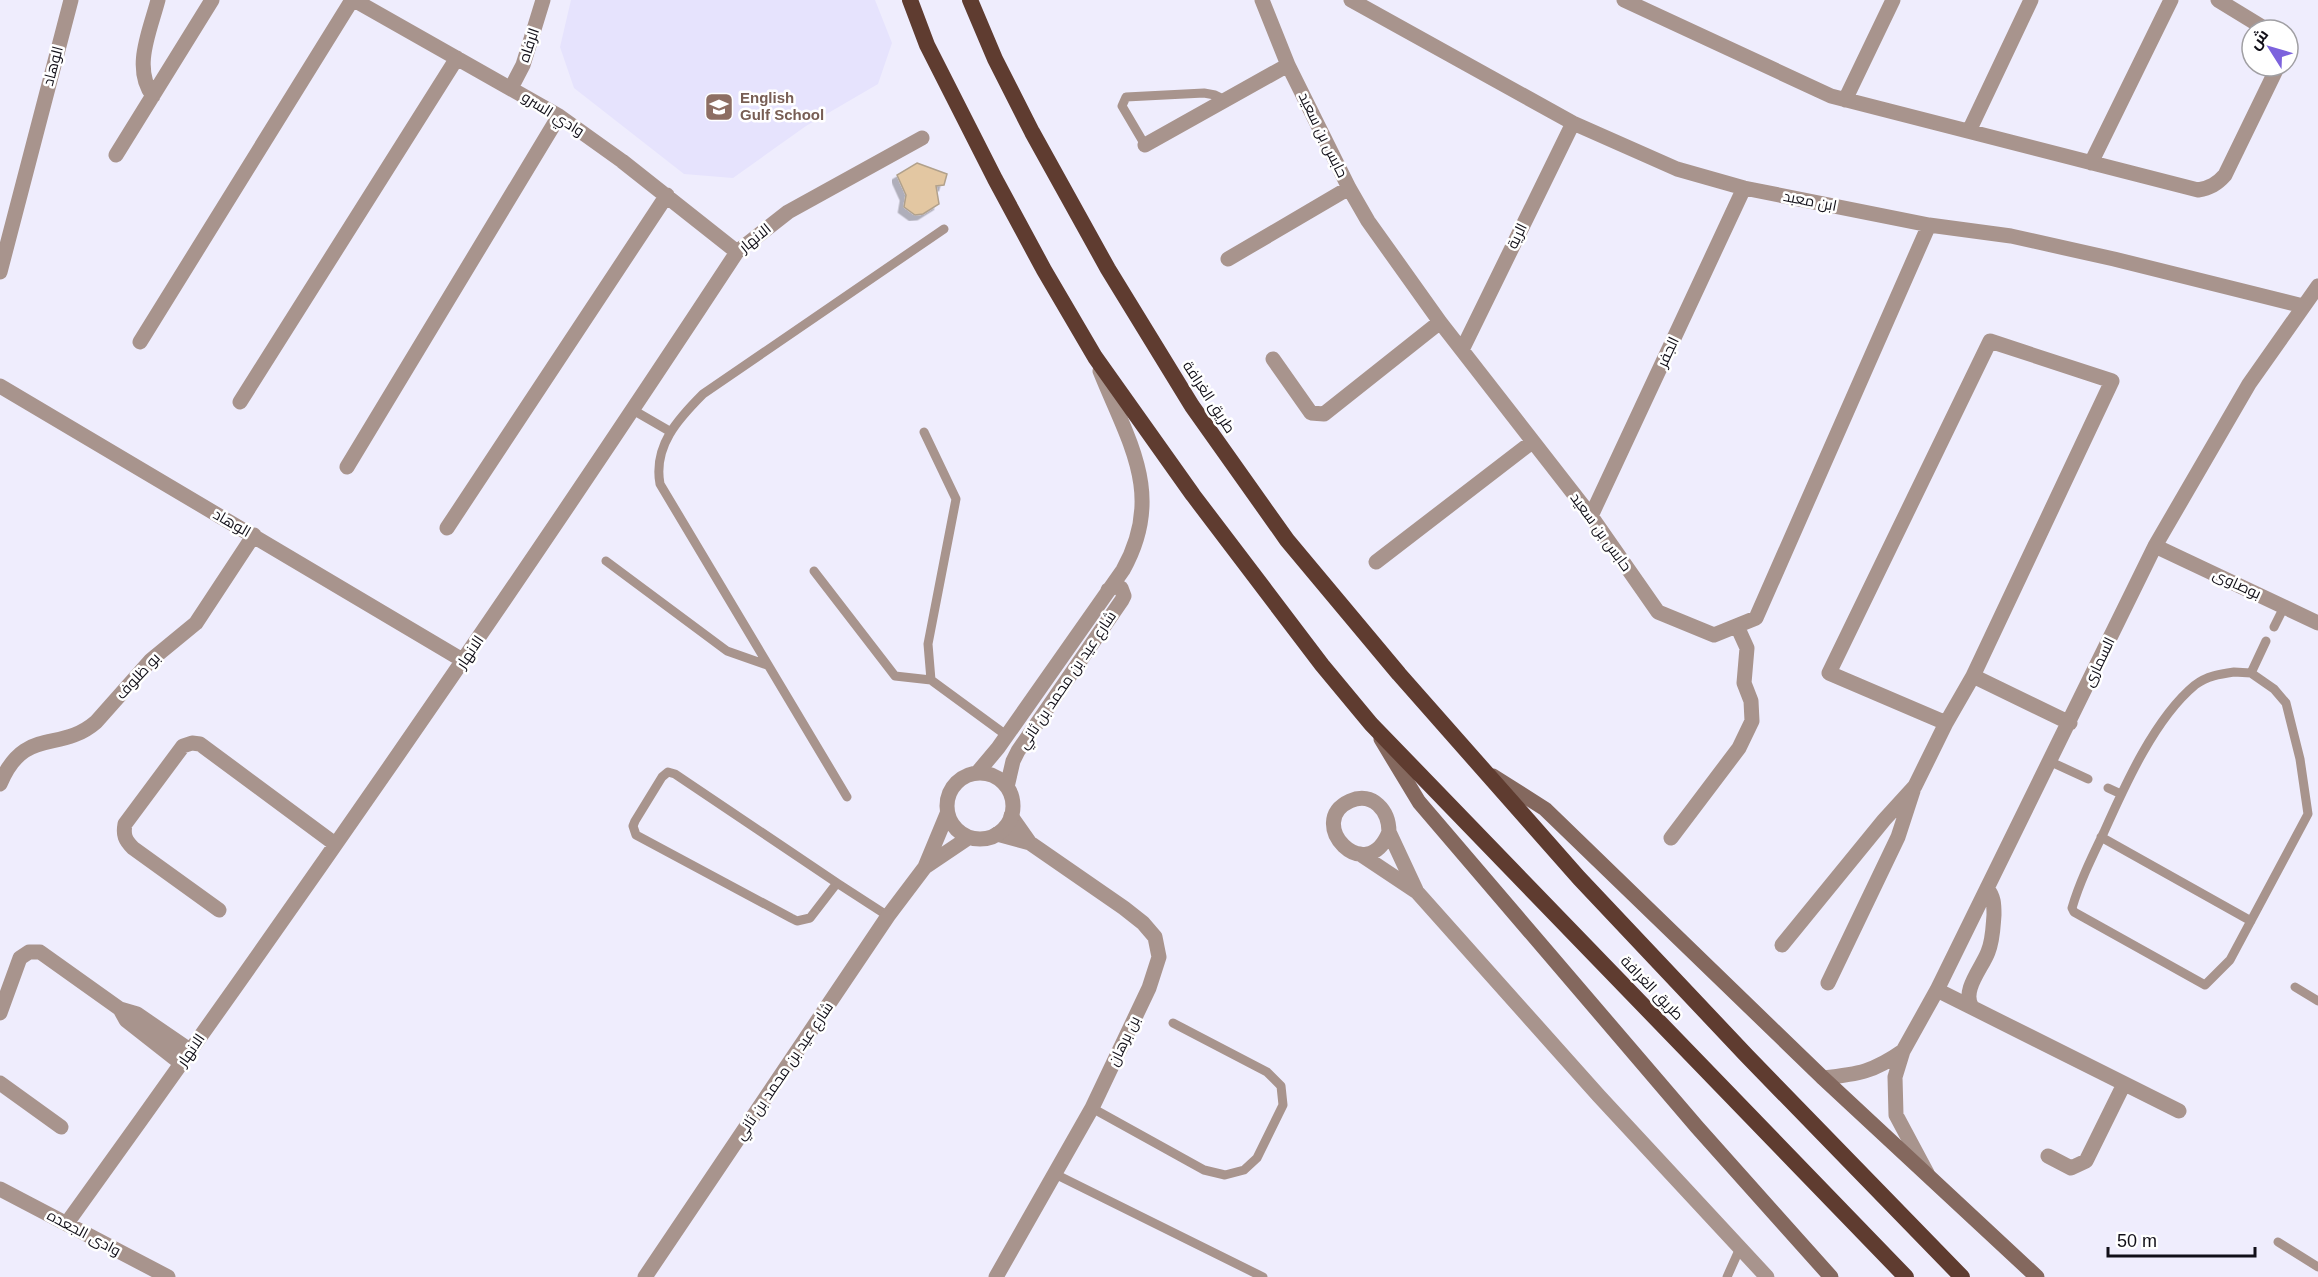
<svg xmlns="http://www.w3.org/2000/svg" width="2318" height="1277" font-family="Arial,Cairo,sans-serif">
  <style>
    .built { fill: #e6e3fd }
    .building { fill: #e3c7a2; stroke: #b1a18c; stroke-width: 1.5; filter: url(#shadow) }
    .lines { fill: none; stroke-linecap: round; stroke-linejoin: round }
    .service { stroke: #a8948d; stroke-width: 9 }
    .minor { stroke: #a8948d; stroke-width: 15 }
    .tertiary { stroke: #a8948d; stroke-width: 15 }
    .secondary { stroke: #84685e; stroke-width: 15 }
    .trunk { stroke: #5f3c30; stroke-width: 16 }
    .labels { text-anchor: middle; stroke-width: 5; stroke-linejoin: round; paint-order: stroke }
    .street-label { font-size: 15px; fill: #110f18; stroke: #fff }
    .education-label { font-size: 15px; font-weight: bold; fill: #785e54; stroke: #fff; text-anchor: start }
  </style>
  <defs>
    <filter id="shadow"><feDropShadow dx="-5.5" dy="5.5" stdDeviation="0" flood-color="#0004"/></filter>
  </defs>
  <rect width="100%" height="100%" fill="#efedfd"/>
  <path class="built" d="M571,0H875L892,43L878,84L806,126L733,178L684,174L574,88L560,47Z"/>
  <path class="building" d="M917,163L947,174L944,185L936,186L939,204L923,214L915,215L904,207L906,195L897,175Z"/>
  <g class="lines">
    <path class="service" d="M1145,145L1122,106L1126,97L1204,93L1215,95L1225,100
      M633,410L671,432
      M924,432L956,499L928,644L931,680
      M606,561L727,651L767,665
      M814,571L895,676L931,680L1006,735
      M2274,627L2284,607
      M2234,672L2251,673L2274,689L2286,703L2300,759L2308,814L2230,960L2205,985L2074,912L2072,908C2080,881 2092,857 2104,832C2125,785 2155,718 2195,685C2207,676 2220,674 2234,672Z
      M2251,673L2266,641
      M2051,762L2088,779
      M668,772L675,774L837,883L810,918L797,921L791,918L636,835L633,826L635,821L662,777Z
      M2108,788L2121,794
      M847,797L660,484C653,446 678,419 703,394L944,229
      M2101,837L2251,921
      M837,883L888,916
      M2295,987L2318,1001
      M1092,1108L1204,1170L1225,1175L1244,1170L1257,1158L1283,1105L1281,1086L1267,1072L1173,1023
      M1055,1174L1263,1277
      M2278,1242L2318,1267
      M1727,1277L1740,1248"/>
    <path class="minor" d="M354,0L559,116L622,161L737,252
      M1262,0L1288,65L1349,188L1368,221L1440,322L1591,516L1658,612L1714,635L1756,618L1929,225
      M1351,0L1573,123L1677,169L1744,188L1929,225L2011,236L2114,259L2303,306
      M1624,0L1831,96L2198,190C2210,188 2217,184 2225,175L2278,66
      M2218,0L2267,30
      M511,88L523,65L543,0
      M153,96C132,68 150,31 158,0
      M1845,100L1893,0
      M1969,131L2031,0
      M1145,145L1288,65
      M116,155L212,0
      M2091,163L2171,0
      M1228,259L1349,188
      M0,272L71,0
      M140,342L352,0
      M1462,350L1573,123
      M1273,359L1311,413L1324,414L1440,322
      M0,386L464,661
      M240,402L457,58
      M347,467L559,116
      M1591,516L1744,188
      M447,528L667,195
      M2155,546L2318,623
      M1376,562L1532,442
      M1973,676L1946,723L1829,673L1990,341L2112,381L1973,676L2070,723
      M0,784C25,725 59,754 96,722L151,660L196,623L254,535
      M1011,816L1030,843
      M1389,832C1366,889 1304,822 1350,801C1373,791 1389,811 1389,832L1416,890
      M1671,838L1739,748L1752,721L1751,701L1744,683L1747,648L1737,626
      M1360,854L1417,892L1599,1096L1767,1277
      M219,910L133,848C125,840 123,835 125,824L183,746L192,743L200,744L335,844
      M1782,945L1884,820L1915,786L1946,723
      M1828,983L1898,837L1913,791
      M1937,990L2179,1111
      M1972,1007C1961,991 1982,968 1988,952C1993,940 1993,927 1994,915C1994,904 1994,897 1987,888
      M120,1009L126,1020L182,1064
      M0,1013L20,958L29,952H40L120,1009L137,1014L191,1051
      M1823,1078C1859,1074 1873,1072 1903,1051
      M0,1083L61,1127
      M2048,1156L2071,1168L2086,1161L2124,1084
      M1927,1173L1896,1115L1895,1077L1903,1051L1937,990L2155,546L2249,384L2318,286
      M0,1189L168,1277
      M67,1223C297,904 521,581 737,252L788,212L922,138
      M996,1277L1092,1108L1149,988L1159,957L1155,937L1143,923L1124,908L1030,843L997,834"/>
    <path class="tertiary" d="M947 806a33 33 0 1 1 66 0a33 33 0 1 1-66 0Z
      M977,773L998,748L1123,570C1165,495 1129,443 1100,371
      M1007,787L1013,761L1018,751L1122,600L1124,596L1121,588L1116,586L1108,590
      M925,867L968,838
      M645,1277L888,916L925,867L947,814"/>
    <path class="secondary" d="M1381,739L1419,802L1697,1127L1831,1277
      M1493,776L1545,809L1823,1078L2037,1277"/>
    <path class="trunk" d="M910,0L927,45L995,179L1044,270L1095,357L1193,495L1322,665L1371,724L1906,1277
      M970,0L995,59L1032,132L1108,269L1192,406L1287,540L1399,674L1579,878L1747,1056L1962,1277"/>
  </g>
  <defs>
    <g id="school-square" transform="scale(1.5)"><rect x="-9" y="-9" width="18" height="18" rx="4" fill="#8d6e63" stroke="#fff"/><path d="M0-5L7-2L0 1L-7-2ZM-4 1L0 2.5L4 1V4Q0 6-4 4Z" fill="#fff"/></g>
  </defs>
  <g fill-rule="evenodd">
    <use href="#school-square" x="719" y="107"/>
  </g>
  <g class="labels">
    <g class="street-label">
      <text transform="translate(529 45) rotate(-71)" y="5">الرفاه</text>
      <text transform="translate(53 66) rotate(-75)" y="5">الوهاد</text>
      <text transform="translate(553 114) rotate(32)" y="5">وادي السرو</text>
      <text transform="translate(1323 135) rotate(64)" y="5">حابس بن سعيد</text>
      <text transform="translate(1810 201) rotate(11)" y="5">ابن معبد</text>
      <text transform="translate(1517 236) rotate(-64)" y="5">الرية</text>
      <text transform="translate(755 238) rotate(-39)" y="5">الانهار</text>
      <text transform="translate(1668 352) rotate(-65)" y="5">الجفر</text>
      <text transform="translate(1209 397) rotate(57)" y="5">طريق الغرافة</text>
      <text transform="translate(232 523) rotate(30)" y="5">الوهاد</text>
      <text transform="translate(1601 532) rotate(54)" y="5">حابس بن سعيد</text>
      <text transform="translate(2237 584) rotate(25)" y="5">بوصاوى</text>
      <text transform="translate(470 652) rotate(-56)" y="5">الانهار</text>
      <text transform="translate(2099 662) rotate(-64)" y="5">السمارى</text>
      <text transform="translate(138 676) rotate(-47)" y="5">بو ظلوف</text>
      <text transform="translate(1067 680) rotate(-56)" y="5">شارع عيد بن محمد بن ثاني</text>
      <text transform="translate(1652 988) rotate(46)" y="5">طريق الغرافة</text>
      <text transform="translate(1124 1041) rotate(-64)" y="5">بن برهان</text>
      <text transform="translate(191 1050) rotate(-55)" y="5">الانهار</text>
      <text transform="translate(784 1071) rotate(-56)" y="5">شارع عيد بن محمد بن ثاني</text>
      <text transform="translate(84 1233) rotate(28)" y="5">وادى الجعده</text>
    </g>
    <g class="education-label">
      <text x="740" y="103">English<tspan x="740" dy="17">Gulf School</tspan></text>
    </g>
  </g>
  <g transform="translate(2270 48) rotate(307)"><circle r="28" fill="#ffffff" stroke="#a09fa3" stroke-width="1.5"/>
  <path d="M0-4.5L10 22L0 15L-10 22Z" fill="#7c62dd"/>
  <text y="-9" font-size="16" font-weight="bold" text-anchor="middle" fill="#110f18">ش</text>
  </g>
  <path d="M2108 1247v9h147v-9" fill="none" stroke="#110f18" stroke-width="3"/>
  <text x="2117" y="1247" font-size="18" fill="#110f18" stroke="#ffffff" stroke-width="4.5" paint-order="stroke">50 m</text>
</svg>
